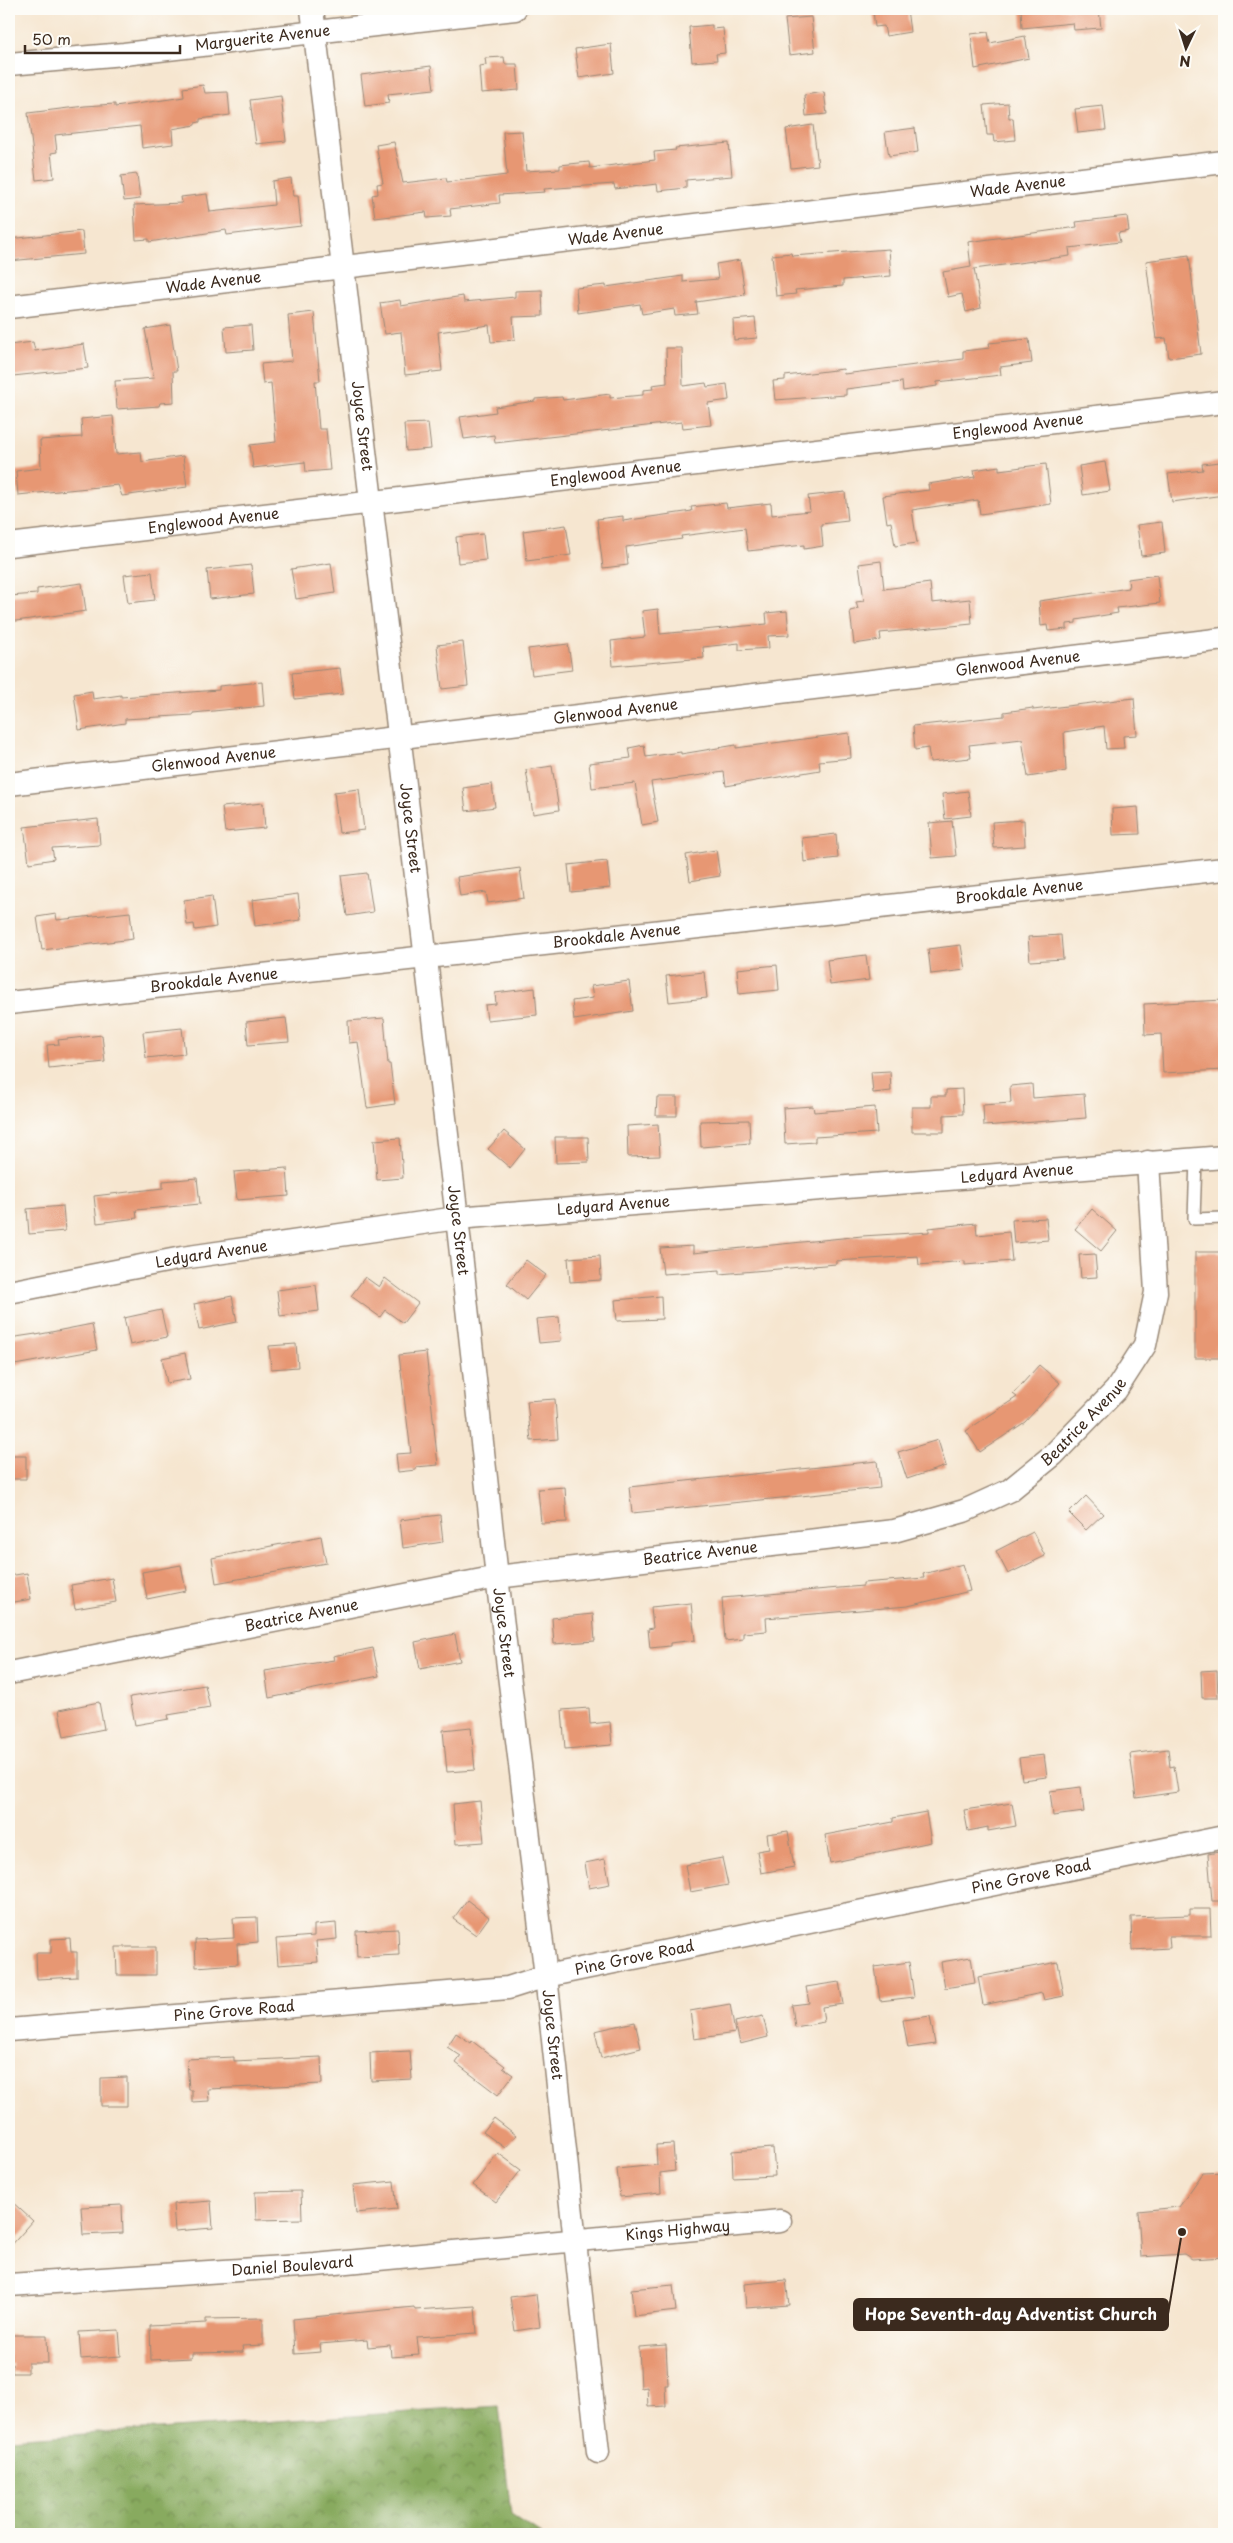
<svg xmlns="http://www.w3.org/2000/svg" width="1233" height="2543" font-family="'Playpen Sans',sans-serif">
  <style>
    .forest { fill: url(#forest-crowns); stroke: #626a3e }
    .building { fill: #e79773 }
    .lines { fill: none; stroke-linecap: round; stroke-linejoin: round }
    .lane-casing { stroke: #988877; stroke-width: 14 }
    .street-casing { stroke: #988877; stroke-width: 25 }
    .lane { stroke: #fff; stroke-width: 11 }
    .street { stroke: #fff; stroke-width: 22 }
    .labels { text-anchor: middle; stroke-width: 4; stroke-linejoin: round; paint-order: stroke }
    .street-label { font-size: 15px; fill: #3b2a1e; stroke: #fdfcf7 }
    .leader { fill: none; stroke: #3b2a1e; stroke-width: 2 }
    .callout-dot { fill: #3b2a1e; stroke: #fdfcf7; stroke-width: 2 }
    .callout { fill: #3b2a1e; stroke: #3b2a1e; stroke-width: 2 }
    .callout-label { font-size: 16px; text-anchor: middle; font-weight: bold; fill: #fff }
  </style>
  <defs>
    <pattern id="forest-crowns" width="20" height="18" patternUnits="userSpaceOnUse" patternTransform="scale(1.25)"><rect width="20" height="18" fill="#88aa5e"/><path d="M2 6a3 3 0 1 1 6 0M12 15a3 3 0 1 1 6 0" fill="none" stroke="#708b4d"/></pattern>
  </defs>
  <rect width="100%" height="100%" fill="#fdfcf7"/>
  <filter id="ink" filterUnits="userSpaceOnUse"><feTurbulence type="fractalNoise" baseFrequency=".02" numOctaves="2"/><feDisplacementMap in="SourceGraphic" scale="10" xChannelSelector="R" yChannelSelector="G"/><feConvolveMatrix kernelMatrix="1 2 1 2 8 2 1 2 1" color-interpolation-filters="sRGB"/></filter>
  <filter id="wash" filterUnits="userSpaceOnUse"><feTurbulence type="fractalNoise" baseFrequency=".0096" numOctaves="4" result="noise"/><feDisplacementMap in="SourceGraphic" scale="20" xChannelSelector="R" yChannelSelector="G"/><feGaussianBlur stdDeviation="1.12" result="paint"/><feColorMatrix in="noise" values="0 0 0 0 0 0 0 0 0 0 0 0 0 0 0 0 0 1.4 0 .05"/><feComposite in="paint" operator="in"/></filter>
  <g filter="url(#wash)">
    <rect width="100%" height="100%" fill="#f6e6d0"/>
    <path class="forest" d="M499,2406L511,2515L541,2534H9V2439Z"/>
    <g id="blocks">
      <path class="building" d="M894,9H907L910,32L886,36L884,26L875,27L873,11Z
        M1021,9H1099L1101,28L1074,30L1073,23L1022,28Z
        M811,17L815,52L789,55L785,19Z
        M712,25V29L723,28L725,53L716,54L717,60L692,62L689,27Z
        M988,32L990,43L1025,36L1029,58L975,69L971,34Z
        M611,44L614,73L579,78L575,49Z
        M504,57L505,64H517L519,90L481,93L479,66L486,65L485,58Z
        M431,66L434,89L388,94L389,103L365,106L361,75Z
        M203,85L205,93L228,92L230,115L200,119V122L195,123V125L172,129L173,144L142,148L140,126L55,135L57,152L51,153L54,178L36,180L28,113L85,106L115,104V107L184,97L183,88Z
        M824,92L827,114L806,116L804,95Z
        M281,96L286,141L256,144L250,100Z
        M1008,103L1009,118H1013L1015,140L994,142L993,135H987L984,105Z
        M1103,106L1106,130L1078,133L1075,109Z
        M813,125L818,165L791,168L786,129Z
        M915,128L918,152L889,156L885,132Z
        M522,131L526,171L560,169V165L589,162L590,168L655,160L654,152L676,150L675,148L729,143L732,176L686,180V188L658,191L657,184L615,189L614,184L544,189L545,192L499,195L500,203L450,209L451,216L427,218L426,212L375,218L372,195L378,194L377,184L383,183L376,145L394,142L403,183L446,178L447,182L507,175L503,132Z
        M137,174L140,199L124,201L121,176Z
        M291,178L293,196H298L301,226L227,235L226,230L149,242V239L136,240L134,205L182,203L181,197L207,194L210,212L274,205L272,181Z
        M1127,216L1129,231L1118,233L1120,242L1069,248L1070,256L974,269L981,308L966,312L962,294L948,297L943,272L971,267L968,242L1077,227L1076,222Z
        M82,231L84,254L9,261V239Z
        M889,249L891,276L843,280V286L795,290L796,294L776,296L772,255L791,253L792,256Z
        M1189,255L1201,354L1169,358L1166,338L1156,339L1146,261Z
        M740,260L745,295L696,302L698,314L675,316L674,309L642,314L640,304L578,313L576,288L606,285V287L683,276V282L718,279L716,264Z
        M542,290L543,316L513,317L515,340L491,342L489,325L438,332L442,371L405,375L401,332L385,334L380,303L400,300L401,306L463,296L464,302L515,297V291Z
        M314,312L320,381H315L319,429H326L330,470L306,472L305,462L253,468L250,445L276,442L271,383L263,384L261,364L292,361L288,315Z
        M755,318L757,338L734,340L733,320Z
        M170,325L177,371H173L174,402L160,403L159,406L117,409L115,381L154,378L145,329Z
        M251,325L253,350L226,352L224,327Z
        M1029,339L1032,363L1000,367L1001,375L937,382V386L903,391L902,382L846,389V395L775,400L773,381L785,380V376L843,369L844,374L963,359V351L990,348L989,343Z
        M33,342L35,351L84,344L88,368L13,376L9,345Z
        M666,348H682L683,386L706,383L707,387L727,384L729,400L708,403L711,425L683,428L682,422L495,443L494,435L464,439L460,417L496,412L495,407L535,401V399L562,397L563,400L610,394V398L643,395V390L653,389L652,385L667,383Z
        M113,416L116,454L141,452L142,462L183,456L187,487L122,496L118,485L18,495L16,471L41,468L40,440L82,437L81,419Z
        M428,423L431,449L406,451L404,424Z
        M1105,462L1110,491L1083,495L1079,466Z
        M1220,462L1221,468H1224V495L1172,502L1168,474L1203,470L1202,464Z
        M1046,464L1051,504L980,514L978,500L912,510L917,543L895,546L891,522L887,523L883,496L929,490L928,484L975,477L974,470L999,466V470Z
        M845,492L848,521L821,524L823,546L804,549V545L748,551L745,528L681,536L682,539L626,547L628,565L603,568L597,519L623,516V521L692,511L691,507L726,503L727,508L771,503L772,515L810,511L808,496Z
        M1162,522L1165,553L1141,556L1137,525Z
        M566,525L571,555L527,561L523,531Z
        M483,534L486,560L458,563L456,537Z
        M881,561L884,589L930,583L932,603L970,599L972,624L880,633L881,640L854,644L850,611L858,609L856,602L864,601L859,564Z
        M331,563L335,593L296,599L291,569Z
        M251,565L254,594L210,599L207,570Z
        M152,572L155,600L128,603L124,575Z
        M1157,575L1160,603L1117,608L1118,613L1076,620V623L1067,624V629L1048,631L1047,625L1041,626L1039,601L1129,588L1128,579Z
        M82,583L86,611L9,622V596L37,594V589Z
        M658,609L660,634L767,624L766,613L787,611L789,635L768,636L769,648L739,650V643L703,647L704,658L613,666L611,641L645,637L642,611Z
        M463,642L468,686L442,689L437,645Z
        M568,644L572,670L532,675L528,649Z
        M340,668L343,694L295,699L292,673Z
        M262,682L264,706L193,713V715L125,719V723L79,730L74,694L92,691L93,699L121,695V697L219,690V686Z
        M1134,698L1137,735L1123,736L1124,748L1106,749L1104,726L1064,732L1066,771L1028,777L1022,739L969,745L971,758L930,762L928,748L915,750L913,726L1004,716V712L1033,708V710Z
        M849,733L851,758L819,761L820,770L726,786L724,772L651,782L658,822L642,825L635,783L592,788L589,763L631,758L629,748L644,745L646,757L681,752V754L736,745V748Z
        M552,766L559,810L533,814L526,770Z
        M492,784L495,807L466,811L463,788Z
        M359,789L364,830L339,833L334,792Z
        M968,791L971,816L945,819L942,794Z
        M263,803L265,828L225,832L222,807Z
        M1138,807L1140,834L1113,835L1112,809Z
        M98,819L100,845L52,848L54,859L29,863L24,827Z
        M1024,820L1025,846L994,848L992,822Z
        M952,821L956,856L932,858L929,823Z
        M836,834L838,858L804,862L802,838Z
        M716,850L720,876L690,881L686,855Z
        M607,861L610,888L571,892L568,865Z
        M520,868L524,898L488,903L486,892L460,896L457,877Z
        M367,873L373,912L347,916L341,876Z
        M298,894L301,920L255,926L252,900Z
        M212,896L216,927L195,930L194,924L187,925L184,900Z
        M130,912L133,939L42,950L37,917L56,914L57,920Z
        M1061,935L1063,959L1030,961L1028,937Z
        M961,945L965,970L931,974L928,949Z
        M866,955L869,980L830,985L827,960Z
        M777,965L779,990L739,994L737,969Z
        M704,972L707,998L669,1002L666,976Z
        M629,981L633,1011L574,1020L572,1001L593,998L591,986Z
        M535,988L537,1015L487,1020L485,1005L496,1004L495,993Z
        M1224,1000V1070L1163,1073L1161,1034L1145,1035L1144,1004Z
        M286,1018L289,1042L248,1045L246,1022Z
        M384,1018L388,1064H390L395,1104L367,1108L358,1042L349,1043L348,1021Z
        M182,1028L185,1054L146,1058L143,1032Z
        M102,1035L105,1062L49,1068L47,1045L59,1044L58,1040Z
        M890,1071L891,1091L873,1093L871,1072Z
        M1032,1084L1033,1098L1084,1094L1086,1118L984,1126L983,1105L1011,1103L1010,1086Z
        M962,1089L963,1114L944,1115V1132H912V1107H931V1096H946V1090Z
        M657,1097H677V1116H656Z
        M813,1106L814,1112L875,1107L877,1133L815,1137V1142L785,1144L783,1108Z
        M749,1120L750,1143L701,1147L700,1121Z
        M658,1124L660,1156L628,1157L627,1126Z
        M504,1131L525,1149L510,1168L488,1149Z
        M555,1137H588L589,1162L556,1163Z
        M400,1138L403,1178L377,1180L374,1140Z
        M287,1168L289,1196L237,1200L234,1172Z
        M197,1178L200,1204L136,1210L137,1218L97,1223L94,1196L163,1188V1181Z
        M63,1206L65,1231L29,1234L27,1209Z
        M1092,1209L1117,1231L1101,1251L1075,1229Z
        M1046,1218L1048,1240L1014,1243L1012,1220Z
        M976,1223L977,1235L1009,1232L1012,1261L965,1265V1261L919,1265L918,1256L836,1261V1264L720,1274V1270L663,1274L660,1248L693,1246V1253L862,1236L929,1232V1228Z
        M1195,1252H1224V1358H1195Z
        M1095,1254L1097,1277L1081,1278L1079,1255Z
        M600,1256L601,1280L570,1282L568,1258Z
        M526,1260L546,1275L526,1300L507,1284Z
        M365,1277L379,1287L385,1278L418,1303L403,1323L385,1310L380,1317L351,1296Z
        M316,1285L319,1311L280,1316L277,1290Z
        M232,1296L237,1322L199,1330L194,1304Z
        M661,1296L662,1319L617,1321L615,1300Z
        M161,1310L167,1337L130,1345L124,1318Z
        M559,1317L561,1341L539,1343L536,1319Z
        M92,1324L97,1350L9,1366V1338L36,1334V1335Z
        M296,1344L298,1367L271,1369L269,1346Z
        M426,1352L438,1465L416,1467V1470L398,1472L396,1454L411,1453L399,1355Z
        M185,1353L190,1379L167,1383L162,1358Z
        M1039,1365L1060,1383L1025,1422L980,1452L966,1431L1017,1397L1013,1394Z
        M555,1399L558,1439L531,1441L527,1401Z
        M938,1440L946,1466L907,1479L898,1452Z
        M9,1456H26V1479H9Z
        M877,1461L880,1488L632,1513L629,1487Z
        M565,1487L567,1522L541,1523L538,1489Z
        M1086,1496L1103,1514L1086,1530L1069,1513Z
        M440,1515L443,1542L403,1548L400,1520Z
        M1033,1532L1045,1556L1008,1574L996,1551Z
        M321,1536L326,1563L216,1583L212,1558Z
        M963,1564L970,1591L908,1606L766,1618L767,1631L743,1633V1639L725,1641L722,1598L863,1586V1583L924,1578L923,1574Z
        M181,1565L186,1591L147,1599L142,1572Z
        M27,1573L31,1599L9,1603V1576Z
        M112,1578L116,1602L75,1609L71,1585Z
        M691,1603L695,1640L670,1643V1646L650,1648L648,1629L653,1628L651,1607Z
        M593,1614L595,1641L554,1644L552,1618Z
        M455,1634L460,1661L420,1669L415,1642Z
        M373,1648L379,1676L269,1698L265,1671L334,1660L333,1656Z
        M1217,1670L1218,1698H1202L1201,1671Z
        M205,1685L210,1708L168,1715L169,1719L135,1725L130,1697Z
        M99,1702L104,1729L64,1737L59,1710Z
        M589,1708L590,1724L610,1722L612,1745L565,1749L562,1710Z
        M471,1727L475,1770L447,1772L443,1730Z
        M1168,1749L1170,1767L1174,1766L1178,1792L1136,1798L1130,1754Z
        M1044,1755L1047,1777L1022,1780L1019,1758Z
        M1081,1787L1084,1812L1053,1816L1050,1791Z
        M480,1801L484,1842L456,1844L453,1804Z
        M1012,1803L1016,1826L988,1831V1827L968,1831L964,1810Z
        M926,1812L931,1842L830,1863L825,1835L893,1822V1818Z
        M788,1831L794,1867L761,1873L757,1851L769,1849L767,1834Z
        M1224,1851V1901H1212L1208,1854Z
        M722,1858L728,1885L690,1892L685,1865Z
        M605,1859L610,1884L589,1888L585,1863Z
        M467,1900L489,1917L476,1935L453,1919Z
        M1190,1909H1210L1211,1936H1169L1170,1948L1132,1950L1131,1917L1190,1915Z
        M257,1917L258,1942L237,1944L238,1964L196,1967L195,1940L234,1938L233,1918Z
        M336,1923L337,1939L316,1941L318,1962L278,1965L276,1939L314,1936V1925Z
        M398,1929L399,1955L357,1957L356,1931Z
        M70,1938L71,1952H77V1977L37,1979L36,1953H51V1939Z
        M116,1947H156V1975H117Z
        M971,1957L975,1983L945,1988L941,1962Z
        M909,1962L914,1997L880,2001L875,1967Z
        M1058,1962L1064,1996L1044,2000L1042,1993L983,2005L978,1977Z
        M839,1982L843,2004L822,2007L824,2022L795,2027L792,2005L809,2003L806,1987Z
        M730,2004L735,2033L694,2039L690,2011Z
        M763,2016L768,2037L740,2044L735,2022Z
        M930,2016L935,2044L908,2048L903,2020Z
        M635,2022L641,2048L601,2058L595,2031Z
        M456,2033L471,2043L472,2041L505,2066L503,2068L513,2075L498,2095L456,2063L461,2056L447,2047Z
        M410,2051L412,2079L371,2081L370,2053Z
        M234,2057V2061L321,2057L322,2084L208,2089L209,2101L192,2102V2090H189L187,2059Z
        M127,2077V2106H101V2078Z
        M494,2118L516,2135L505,2148L483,2132Z
        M673,2144L675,2171L660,2173L661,2193L620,2197L617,2169L657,2165L656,2145Z
        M773,2148L775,2176L733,2178L732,2151Z
        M498,2153L521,2170L496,2202L473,2185Z
        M1224,2172V2257L1192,2259L1184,2254L1141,2257L1138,2211L1179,2207L1203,2173Z
        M394,2181L397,2209L356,2213L353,2185Z
        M301,2191L302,2219L256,2220L255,2192Z
        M9,2199L33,2221L9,2248Z
        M211,2201L213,2228L175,2231L173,2204Z
        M122,2205L123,2233L83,2235L81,2207Z
        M786,2280L789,2305L746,2308L744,2284Z
        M673,2285L676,2311L634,2316L631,2289Z
        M536,2294L540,2327L515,2331L510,2297Z
        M475,2306L477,2333L417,2337L419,2355L391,2357L390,2345L368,2347L367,2340L320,2344L321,2352L295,2354L293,2319L414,2307L415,2310Z
        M263,2318V2345L242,2346L243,2352L192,2353V2358L151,2360L150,2326L206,2323V2319Z
        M119,2330L121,2356L81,2359L79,2332Z
        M9,2335H47L48,2363H28V2373H12V2364H9Z
        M666,2345L668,2385H665L666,2406L648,2407L647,2387L641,2388L639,2347Z"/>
    </g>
  </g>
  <g filter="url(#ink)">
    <use href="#blocks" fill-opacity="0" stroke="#988877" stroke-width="1"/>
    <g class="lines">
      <g class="lane-casing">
        <path id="lane" d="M1196,1159L1194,1219L1224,1218"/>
      </g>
      <g class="street-casing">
        <g id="street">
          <path id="s1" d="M312,9L457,1218L497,1577L546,1976L598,2452"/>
          <path id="s2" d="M9,64L124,54L515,9"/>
          <path id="s3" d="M9,307L1224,162"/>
          <path id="s4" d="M9,545L1224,402"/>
          <path id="s5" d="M9,784L1224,639"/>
          <path id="s6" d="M9,1003L1224,869"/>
          <path id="s7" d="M9,1292L182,1258L457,1218L1224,1157"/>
          <path id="s8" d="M9,1673L497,1577L894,1531L964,1511L1010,1490L1053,1455L1116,1390L1145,1345L1156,1292L1148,1162"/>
          <path id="s9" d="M9,2030L508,1988L546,1976L1224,1837"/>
          <path id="s10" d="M9,2285L315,2265L780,2221"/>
        </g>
      </g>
      <use href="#lane" class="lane"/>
      <use href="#street" class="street"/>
    </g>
  </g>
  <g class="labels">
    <g class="street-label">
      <text dy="5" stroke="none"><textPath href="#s2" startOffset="255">Marguerite Avenue</textPath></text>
      <text dy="5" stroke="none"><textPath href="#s3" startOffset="1016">Wade Avenue</textPath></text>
      <text dy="5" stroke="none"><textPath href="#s3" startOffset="611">Wade Avenue</textPath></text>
      <text dy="5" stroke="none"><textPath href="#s3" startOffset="206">Wade Avenue</textPath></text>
      <text dy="5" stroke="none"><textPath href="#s1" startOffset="420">Joyce Street</textPath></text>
      <text dy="5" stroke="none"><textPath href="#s4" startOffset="1016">Englewood Avenue</textPath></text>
      <text dy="5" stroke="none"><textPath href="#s4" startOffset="611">Englewood Avenue</textPath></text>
      <text dy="5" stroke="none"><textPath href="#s4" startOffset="206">Englewood Avenue</textPath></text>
      <text dy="5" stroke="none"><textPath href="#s5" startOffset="1016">Glenwood Avenue</textPath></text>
      <text dy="5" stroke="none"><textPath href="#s5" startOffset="611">Glenwood Avenue</textPath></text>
      <text dy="5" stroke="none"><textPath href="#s5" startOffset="206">Glenwood Avenue</textPath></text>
      <text dy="5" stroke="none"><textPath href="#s1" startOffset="825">Joyce Street</textPath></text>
      <text dy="5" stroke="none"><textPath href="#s6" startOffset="1016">Brookdale Avenue</textPath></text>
      <text dy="5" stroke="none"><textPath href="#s6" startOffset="611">Brookdale Avenue</textPath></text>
      <text dy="5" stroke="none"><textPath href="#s6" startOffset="206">Brookdale Avenue</textPath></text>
      <text dy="5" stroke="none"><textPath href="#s7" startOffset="1016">Ledyard Avenue</textPath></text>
      <text dy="5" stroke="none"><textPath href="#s7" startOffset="611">Ledyard Avenue</textPath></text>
      <text dy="5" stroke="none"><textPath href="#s1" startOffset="1230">Joyce Street</textPath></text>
      <text dy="5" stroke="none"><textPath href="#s7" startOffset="206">Ledyard Avenue</textPath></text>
      <text dy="5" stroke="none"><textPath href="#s8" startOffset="1121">Beatrice Avenue</textPath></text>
      <text dy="5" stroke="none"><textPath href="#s8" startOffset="702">Beatrice Avenue</textPath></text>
      <text dy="5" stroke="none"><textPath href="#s8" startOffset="298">Beatrice Avenue</textPath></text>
      <text dy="5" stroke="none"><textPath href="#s1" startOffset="1635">Joyce Street</textPath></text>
      <text dy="5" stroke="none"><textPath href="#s9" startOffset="1036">Pine Grove Road</textPath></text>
      <text dy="5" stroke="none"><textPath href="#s9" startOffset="631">Pine Grove Road</textPath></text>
      <text dy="5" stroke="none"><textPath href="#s9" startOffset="226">Pine Grove Road</textPath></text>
      <text dy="5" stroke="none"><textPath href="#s1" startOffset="2040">Joyce Street</textPath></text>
      <text dy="5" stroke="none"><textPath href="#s10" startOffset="671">Kings Highway</textPath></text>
      <text dy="5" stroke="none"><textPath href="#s10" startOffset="284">Daniel Boulevard</textPath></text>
    </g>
  </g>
  <path class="leader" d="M1182 2232L1168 2314"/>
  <circle class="callout-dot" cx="1182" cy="2232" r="5"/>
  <rect class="callout" x="854" y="2299" width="314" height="31" rx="5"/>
  <g class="callout-label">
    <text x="1011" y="2320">Hope Seventh-day Adventist Church</text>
  </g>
  <rect width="1233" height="2543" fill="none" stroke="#fdfcf7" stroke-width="30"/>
  <g transform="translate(1186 48) rotate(184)" stroke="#fdfcf7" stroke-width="4" paint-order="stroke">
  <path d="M0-4L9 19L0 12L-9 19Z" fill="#3b2a1e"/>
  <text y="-8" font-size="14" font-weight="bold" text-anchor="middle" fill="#3b2a1e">N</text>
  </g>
  <path d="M25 45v8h155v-8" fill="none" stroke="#3b2a1e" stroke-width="2.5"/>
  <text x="32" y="45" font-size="15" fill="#3b2a1e" stroke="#fdfcf7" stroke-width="4" paint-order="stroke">50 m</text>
</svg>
